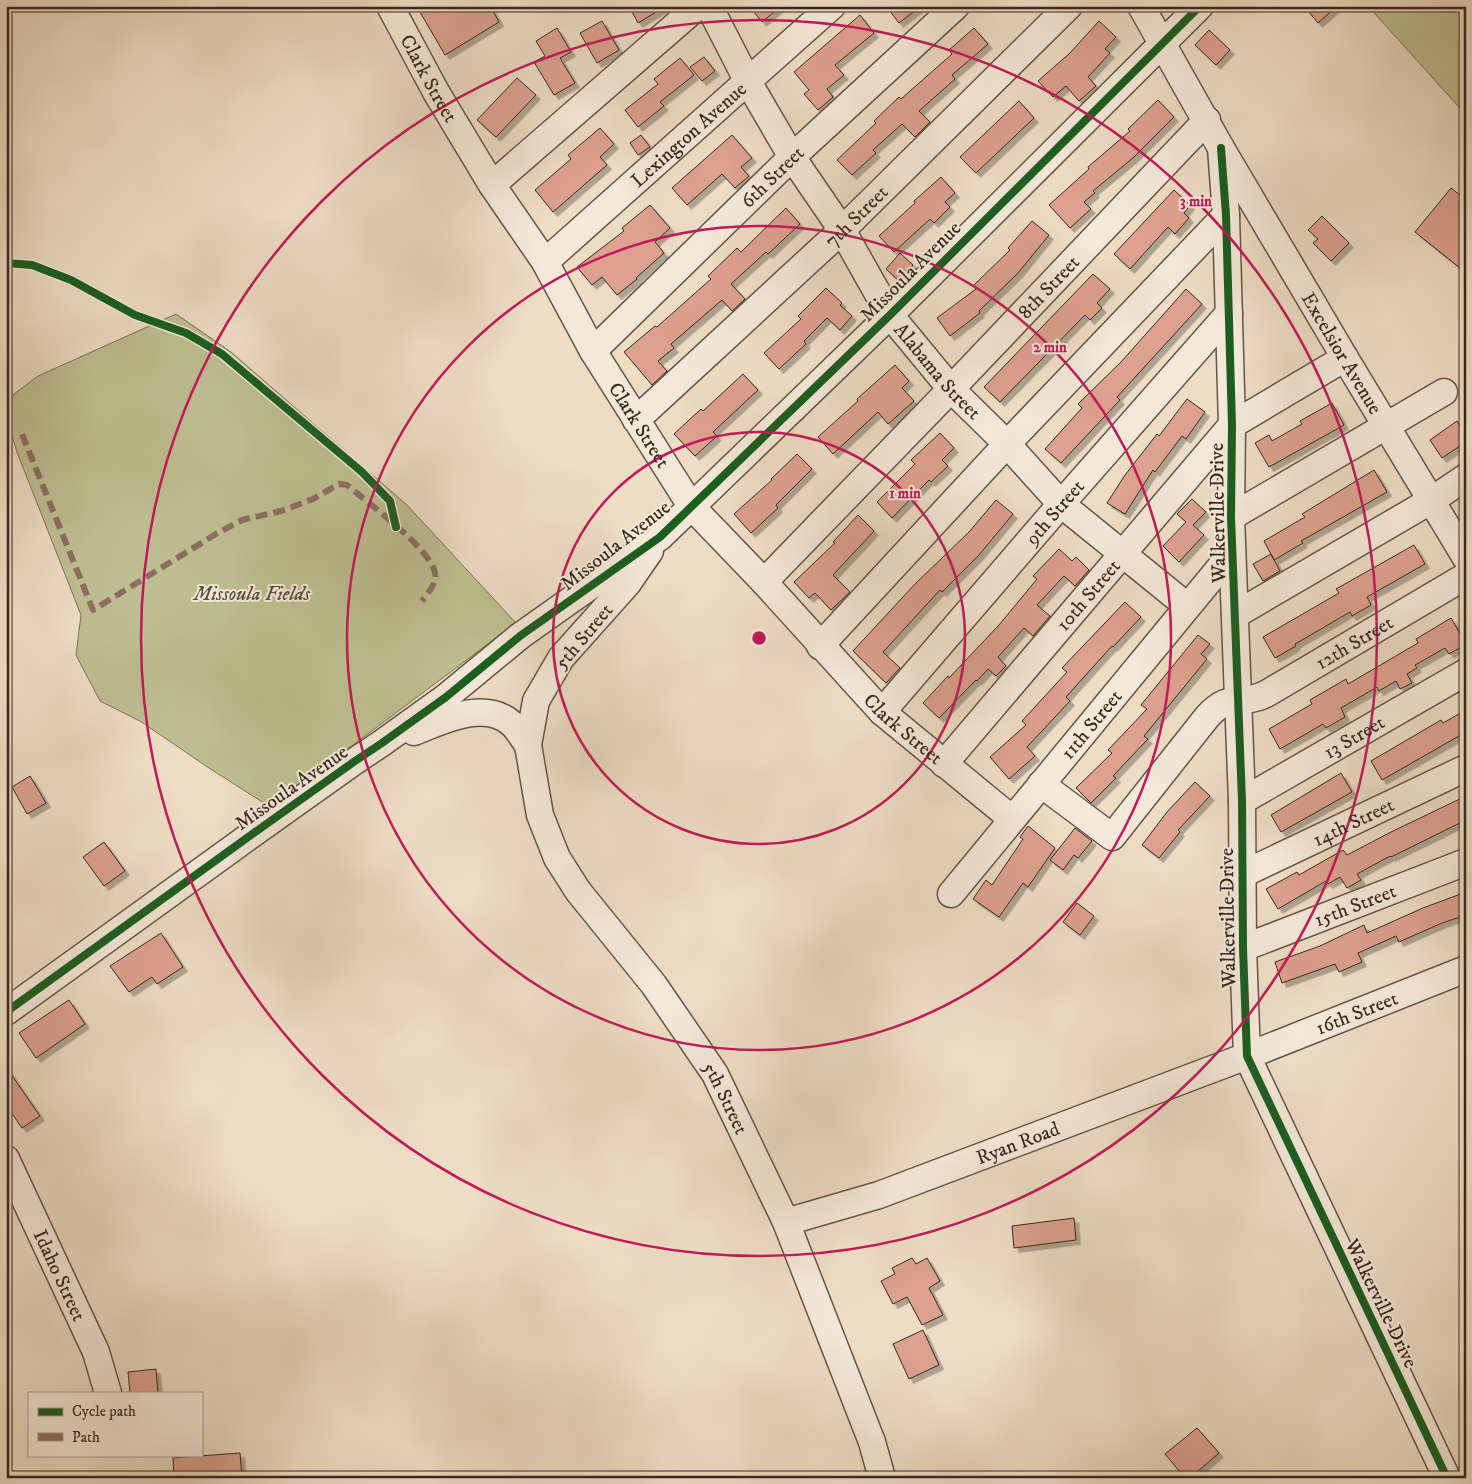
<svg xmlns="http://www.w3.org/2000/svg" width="1472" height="1484" font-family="'IM FELL DW Pica',serif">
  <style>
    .green { fill: #bebf91; stroke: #7a7458 }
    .building { fill: #dda18f; stroke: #37281e; filter: url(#shadow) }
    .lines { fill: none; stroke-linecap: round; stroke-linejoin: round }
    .minor-casing { stroke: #655548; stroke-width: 29 }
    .minor { stroke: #f4e9d9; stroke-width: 26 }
    .quiet { stroke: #8d6e63; stroke-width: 6; stroke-dasharray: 12 6; stroke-linecap: butt }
    .cycleway-casing { stroke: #f4e9d9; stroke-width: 11 }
    .cycleway { stroke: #1b5e20; stroke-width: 8 }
    .ring { fill: none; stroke: #c2185b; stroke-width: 2.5 }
    .labels { text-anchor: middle; stroke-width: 4; stroke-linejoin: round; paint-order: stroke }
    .street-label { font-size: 20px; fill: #37281e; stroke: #f4e9d9 }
    .park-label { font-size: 20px; font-style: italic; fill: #594e3b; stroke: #f4e9d9 }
    .centre { fill: #c2185b; stroke: #f4e9d9; stroke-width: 2.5 }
    .ring-label { font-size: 15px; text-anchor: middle; font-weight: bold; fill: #c2185b; stroke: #f4e9d9; stroke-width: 4; stroke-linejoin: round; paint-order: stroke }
  </style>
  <defs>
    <filter id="shadow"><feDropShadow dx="4.5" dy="4.5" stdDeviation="0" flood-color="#0004"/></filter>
  </defs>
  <rect width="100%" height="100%" fill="#eeddc5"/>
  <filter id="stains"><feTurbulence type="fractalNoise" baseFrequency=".004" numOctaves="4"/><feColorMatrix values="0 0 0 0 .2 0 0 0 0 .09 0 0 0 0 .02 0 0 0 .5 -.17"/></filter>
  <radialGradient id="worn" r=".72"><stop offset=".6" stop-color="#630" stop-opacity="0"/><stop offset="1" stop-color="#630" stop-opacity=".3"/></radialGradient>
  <path class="green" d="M1368,6H1466V115Z
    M176,314L231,352L407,505L516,623L270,807L209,768L140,721L100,701L76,655L81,615L17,452L6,416L14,394L38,376Z"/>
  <path class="building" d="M430,6H490L499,22L445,55L420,12Z
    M629,6H666L638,23Z
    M749,6H781L762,22Z
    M886,6H921L899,23Z
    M1304,6H1337L1318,23Z
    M860,15L874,33L835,65L844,75L827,89L833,97L818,110L804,94L809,90L794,72Z
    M602,21L619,50L597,63L580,33Z
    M1099,21L1116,37L1105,49L1110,53L1088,77L1096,86L1079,101L1066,86L1053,97L1038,81L1070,53Z
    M557,28L571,52L560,58L575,83L554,95L534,62L545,56L536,41Z
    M974,28L988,44L952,75L955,79L919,111L930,122L915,137L902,124L873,150L876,153L852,175L837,160L876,123L874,121L899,97L901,99L952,54L949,50Z
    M1209,30L1230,50L1216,65L1195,45Z
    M704,57L715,71L702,81L690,67Z
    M680,58L694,75L660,102L664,106L638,127L625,110L658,84L654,79Z
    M517,78L536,95L496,137L477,120Z
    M1158,100L1174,117L1134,157L1093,191L1095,193L1084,202L1091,209L1070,228L1049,205L1089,169L1088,167L1130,131L1128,129Z
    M1019,101L1034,118L976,173L960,157Z
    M600,128L614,144L600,157L607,165L553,212L535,190L571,159L568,155Z
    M641,135L650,147L638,155L630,143Z
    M732,135L752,158L741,167L749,176L735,188L722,174L687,205L672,188Z
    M941,177L955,193L945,202L950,207L934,223L930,219L894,252L879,236L915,203L914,201Z
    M1451,188L1466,200V261L1460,268L1415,232Z
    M1174,190L1190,205L1184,213L1189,218L1175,234L1168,227L1130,269L1114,254Z
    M650,205L670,228L655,242L664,253L636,278L637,279L617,295L602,277L592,285L577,267L624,231L622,228Z
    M786,208L800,224L768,254L766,252L731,284L745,299L732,311L722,300L671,344L674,348L658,361L667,371L652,385L624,352L655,326L657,327L711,279L708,276L737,248L741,252Z
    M1322,216L1349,243L1331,261L1313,243L1318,239L1308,230Z
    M1032,221L1049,235L1018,273L979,311L980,313L950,336L937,318L976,289L973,286L1010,250L1008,248Z
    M900,253L913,265L899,281L886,269Z
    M1093,274L1110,289L1097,303L1102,308L1090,320L1085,315L1000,402L984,387Z
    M826,288L842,303L840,305L852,316L840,330L827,318L804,341L806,344L779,369L764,353L801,319L798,316Z
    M1186,289L1202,304L1117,397L1120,400L1061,463L1045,449L1082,408L1078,404L1121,362Z
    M895,365L909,381L902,388L914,401L888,424L878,412L833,454L818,437L858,401L857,399Z
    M743,374L758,390L713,432L717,436L695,456L674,434L701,409L703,411Z
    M1187,399L1205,412L1186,439L1182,436L1155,472L1153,470L1125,514L1107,503L1125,475L1157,434L1159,436Z
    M1332,403L1344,425L1269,467L1255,443L1269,435L1272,441L1302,424L1300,421Z
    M1457,421L1466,434V442L1442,458L1430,440Z
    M940,433L954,448L942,460L948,466L931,482L929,480L892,518L877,502L915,464L911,460Z
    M797,454L812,469L776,505L778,508L751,533L734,514L772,480L771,479Z
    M1374,470L1387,492L1301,541L1303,543L1274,560L1264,541L1305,517L1302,514Z
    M1192,499L1206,512L1193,525L1204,535L1179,562L1163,546L1186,522L1177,514Z
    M996,500L1013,514L979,555L942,592L940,590L883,652L900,668L886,683L853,651L915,584L969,532Z
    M858,515L874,531L833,575L850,592L831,610L815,593L809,598L794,582L835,543L833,542Z
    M1414,545L1425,564L1367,597L1371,605L1352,616L1350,612L1295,644L1296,646L1275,658L1263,637L1339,593L1336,589Z
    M1059,549L1072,561L1076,557L1089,570L1075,586L1064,576L1037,605L1050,616L1033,636L1024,628L998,657L1006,666L996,676L988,669L977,681L976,680L939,718L923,703L948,676L949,678L999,625L1037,579L1033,576Z
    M1271,554L1280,571L1263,581L1253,564Z
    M1125,602L1141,617L1113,647L1112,646L1066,697L1070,701L1027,747L1035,756L1009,779L990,757L1026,725L1022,721L1067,672L1062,668Z
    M1451,618L1466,644L1449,654L1445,648L1415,665L1417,668L1407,674L1412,683L1400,689L1396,681L1379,691L1377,687L1341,708L1345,717L1326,728L1323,724L1280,749L1269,729L1312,704L1310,700L1346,679L1348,684L1418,643L1416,639Z
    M1198,635L1210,644L1201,654L1207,659L1144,736L1148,739L1113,776L1116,778L1091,803L1076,788L1112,753L1108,750L1147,709L1141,705Z
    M1466,710V732L1382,780L1371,761L1441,720L1443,723Z
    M1341,773L1352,792L1281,832L1271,815Z
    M30,776L46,803L27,814L12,787Z
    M1195,782L1210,796L1178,830L1180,832L1159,858L1142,845L1167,812Z
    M1466,796V820L1391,857L1390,856L1357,874L1361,880L1347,888L1340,877L1328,884L1326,881L1278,909L1266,889L1297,872L1299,875L1343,850L1347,855L1391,832Z
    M1028,826L1055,848L1028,887L1023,883L999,917L973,899L986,880L992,885L1023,839L1020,837Z
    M1075,828L1092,841L1078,858L1074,855L1063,870L1050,860Z
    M104,842L125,871L104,886L83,857Z
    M1466,892V915L1442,923L1399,942L1396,936L1358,953L1362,962L1339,972L1335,964L1282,983L1275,962L1320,946L1364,925L1367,933L1423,908Z
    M1077,903L1094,916L1080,935L1063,922Z
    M161,933L183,967L157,984L152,977L129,992L110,966Z
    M69,1000L85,1024L36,1058L19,1033Z
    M6,1067L40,1116L22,1128L6,1105Z
    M1074,1218L1076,1240L1014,1248L1012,1226Z
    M912,1258L916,1264L927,1258L940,1281L929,1288L943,1315L922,1325L907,1297L893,1304L881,1281L895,1274L892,1268Z
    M923,1330L939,1365L909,1379L893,1344Z
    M156,1369L158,1393H130L128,1372Z
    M1197,1428L1219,1453L1190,1478H1185L1165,1454Z
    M240,1453L242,1478H174L173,1458Z"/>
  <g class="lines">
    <g class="minor-casing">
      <g id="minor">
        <path id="s1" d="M390,6L436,92L492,185L545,262L593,351L691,506L764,582L882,712L1012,819"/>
        <path id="s2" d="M709,6L747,80L792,157L842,230L890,315L951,389L1007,444L1061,504L1187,606"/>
        <path id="s3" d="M1141,6L1221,148L1345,358L1466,558"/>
        <path d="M1221,148L1226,215L1232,425L1231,517L1242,801L1243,948L1247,1056L1447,1478"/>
        <path d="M492,185L698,6"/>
        <path id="s4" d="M545,262L832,6"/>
        <path id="s5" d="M593,351L792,157L956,6"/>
        <path id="s6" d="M636,420L842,230L1069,6"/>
        <path d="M1231,517L1444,392"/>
        <path id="s7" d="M650,551L628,583L561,658L536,701L528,745L540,815L557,858L578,891L654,985L715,1074L786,1222L872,1442L882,1478"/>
        <path id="s8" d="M764,582L951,389L1207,120"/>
        <path d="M1235,615L1432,500L1466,477"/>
        <path d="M820,646L1007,444L1226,215"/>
        <path id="s9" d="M882,712L1061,504L1229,313"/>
        <path d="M414,732C442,721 485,699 512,724C518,729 523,739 528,745"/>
        <path id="s10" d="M944,764L1232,425L1345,358"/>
        <path id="s11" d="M1041,784L1112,837L1207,717C1230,691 1240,707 1266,694L1466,576"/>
        <path id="s12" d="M1242,801L1466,672"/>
        <path id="s13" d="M1243,874L1466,768"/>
        <path id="s14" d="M951,894L1232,553"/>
        <path id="s15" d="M1243,948L1466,862"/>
        <path d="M6,1012L251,835L355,761L382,743L446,697L520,636L660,537L890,315L1200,6"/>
        <path id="s16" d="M6,1159L96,1352L108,1393"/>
        <path id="s17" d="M786,1222L879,1195L1247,1056L1466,969"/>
      </g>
    </g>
    <use href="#minor" class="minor"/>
    <path class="quiet" d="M22,434L93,610L216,534L242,520L281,511L313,499L339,484L347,485C367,502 431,549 435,573C437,584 428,593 422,601"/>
    <g class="cycleway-casing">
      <path id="cycleway" d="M1221,148L1226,215L1232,425L1231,517L1242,801L1243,948L1247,1056L1447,1478
        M6,263L32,265L71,280L135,315L186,333L222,354L362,472L390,501L396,527
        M6,1012L251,835L355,761L382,743L446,697L520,636L660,537L890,315L1200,6"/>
    </g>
    <use href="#cycleway" class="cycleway"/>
  </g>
  <g class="ring">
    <circle cx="759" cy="638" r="206"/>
    <circle cx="759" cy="638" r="412"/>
    <circle cx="759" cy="638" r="618"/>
  </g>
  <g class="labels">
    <g class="street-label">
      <text dy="7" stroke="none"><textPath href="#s1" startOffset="82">Clark Street</textPath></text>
      <text dy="7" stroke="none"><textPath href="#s4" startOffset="192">Lexington Avenue</textPath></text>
      <text dy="7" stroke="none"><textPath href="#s5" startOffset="250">6th Street</textPath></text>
      <text dy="7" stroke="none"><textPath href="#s6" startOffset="300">7th Street</textPath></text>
      <text transform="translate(910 271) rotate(-45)" y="7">Missoula Avenue</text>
      <text dy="7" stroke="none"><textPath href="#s8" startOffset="410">8th Street</textPath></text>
      <text dy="7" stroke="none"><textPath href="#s3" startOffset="401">Excelsior Avenue</textPath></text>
      <text dy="7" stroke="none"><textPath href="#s2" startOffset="432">Alabama Street</textPath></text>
      <text dy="7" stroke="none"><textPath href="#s1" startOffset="488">Clark Street</textPath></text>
      <text dy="7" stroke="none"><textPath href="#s9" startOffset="264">9th Street</textPath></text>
      <text transform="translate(1217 513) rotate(-91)" y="7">Walkerville Drive</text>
      <text transform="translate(615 545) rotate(-38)" y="7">Missoula Avenue</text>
      <text dy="7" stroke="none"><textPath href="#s10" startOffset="222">10th Street</textPath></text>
      <text transform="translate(583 636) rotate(-50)" y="7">5th Street</text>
      <text dy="7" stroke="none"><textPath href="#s11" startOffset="409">12th Street</textPath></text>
      <text dy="7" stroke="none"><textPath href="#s14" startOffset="220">11th Street</textPath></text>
      <text dy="7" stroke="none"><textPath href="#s1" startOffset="892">Clark Street</textPath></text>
      <text dy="7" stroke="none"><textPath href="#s12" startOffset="129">13 Street</textPath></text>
      <text transform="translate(291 787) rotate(-35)" y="7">Missoula Avenue</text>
      <text dy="7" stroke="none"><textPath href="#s13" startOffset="122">14th Street</textPath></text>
      <text dy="7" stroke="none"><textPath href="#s15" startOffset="120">15th Street</textPath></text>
      <text transform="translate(1227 918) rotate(-91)" y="7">Walkerville Drive</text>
      <text dy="7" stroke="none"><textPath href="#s17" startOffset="608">16th Street</textPath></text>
      <text dy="7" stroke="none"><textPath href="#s7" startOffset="645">5th Street</textPath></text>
      <text dy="7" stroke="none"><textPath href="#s17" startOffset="245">Ryan Road</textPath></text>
      <text dy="7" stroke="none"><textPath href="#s16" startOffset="128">Idaho Street</textPath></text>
      <text transform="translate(1382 1303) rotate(64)" y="7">Walkerville Drive</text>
    </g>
    <g class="park-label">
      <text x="252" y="600">Missoula Fields</text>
    </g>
  </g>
  <circle cx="759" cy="638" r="8" class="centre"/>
  <g class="ring-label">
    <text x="1196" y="206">3 min</text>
    <text x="1050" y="352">2 min</text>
    <text x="905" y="498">1 min</text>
  </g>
  <rect width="1472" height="1484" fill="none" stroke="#eeddc5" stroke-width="25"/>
  <rect x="8" y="8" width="1457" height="1469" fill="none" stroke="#37281e" stroke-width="2.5"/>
  <rect x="12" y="12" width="1447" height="1459" fill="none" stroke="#37281e"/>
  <rect x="28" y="1392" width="175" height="65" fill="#f4e9d9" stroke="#a89c8e"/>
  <rect x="38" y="1408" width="25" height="8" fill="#1b5e20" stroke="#a89c8e"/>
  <text x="72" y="1416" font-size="15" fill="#37281e">Cycle path</text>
  <rect x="38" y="1433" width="25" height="8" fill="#8d6e63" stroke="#a89c8e"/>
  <text x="72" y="1442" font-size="15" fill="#37281e">Path</text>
  <rect width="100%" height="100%" filter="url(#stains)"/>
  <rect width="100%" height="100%" fill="url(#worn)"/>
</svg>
